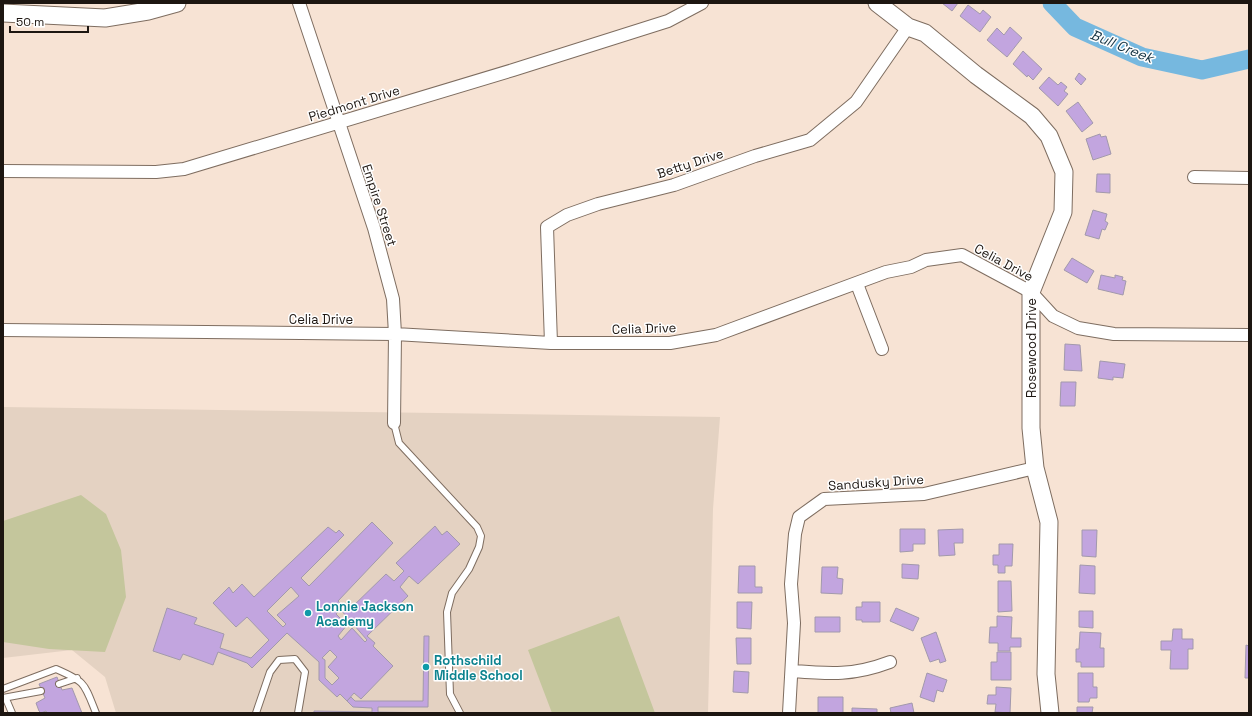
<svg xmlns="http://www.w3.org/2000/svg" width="1252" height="716" font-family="'Space Grotesk',sans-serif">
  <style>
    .education { fill: #e4d2c2 }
    .green { fill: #c4c69c }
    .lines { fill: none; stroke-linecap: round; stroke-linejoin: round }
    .river { stroke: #76b8df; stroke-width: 19 }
    .building { fill: #c2a5df; stroke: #a299ac; fill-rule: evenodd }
    .lane-casing { stroke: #7e6d60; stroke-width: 8 }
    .street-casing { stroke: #7e6d60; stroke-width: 14 }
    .secondary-casing { stroke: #7e6d60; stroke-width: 19 }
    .lane { stroke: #fff; stroke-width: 6 }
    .street { stroke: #fff; stroke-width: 12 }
    .secondary { stroke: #fff; stroke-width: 17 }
    .culture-dot { fill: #0f9aa8; stroke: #fff; stroke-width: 1.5 }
    .labels { text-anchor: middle; stroke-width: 3; stroke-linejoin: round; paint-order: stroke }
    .street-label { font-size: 13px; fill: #1d1611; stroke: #fff }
    .culture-label { font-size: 13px; font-weight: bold; fill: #0d838f; stroke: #fff; text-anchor: start }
    .water-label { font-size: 14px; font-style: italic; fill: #133242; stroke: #fff }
  </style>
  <rect width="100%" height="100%" fill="#f7e3d4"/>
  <path class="education" d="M3,407L720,417L713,509L708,713H116L105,677L72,650L3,658Z"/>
  <path class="green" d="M81,495L106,514L121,550L126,597L105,652L49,649L3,642V521Z
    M619,616L655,713H552L528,650Z"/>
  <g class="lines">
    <path class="river" d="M1052,3L1075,27L1142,57L1202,70L1249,59"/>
  </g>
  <path class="building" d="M942,3H958L952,11Z
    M968,5L980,14L983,10L991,17L980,32L960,16Z
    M1010,27L1022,38L1007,57L987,40L997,28L1004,35Z
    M1023,51L1042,69L1033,80L1028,75L1027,77L1013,64Z
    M1079,73L1086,79L1081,85L1075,79Z
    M1049,77L1058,85L1061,82L1067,87L1064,91L1068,94L1058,106L1039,88Z
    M1078,102L1093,123L1082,132L1066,111Z
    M1100,134L1101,137L1106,136L1111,154L1093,160L1086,139Z
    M1097,174H1110V193L1096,192Z
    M1093,210L1107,214L1105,221L1108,223L1105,230L1102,229L1099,239L1085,235Z
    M1072,258L1094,271L1087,283L1064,270Z
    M1101,275L1115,278V275L1123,277L1122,280L1126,281L1123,295L1098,289Z
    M1065,344L1080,345L1082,371L1064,370Z
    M1100,361L1125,364L1123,378L1113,377V380L1098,378Z
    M1061,382H1076L1075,406H1060Z
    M372,522L393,543L338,601L348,611L386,574L394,581L404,571L396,563L435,526L442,535L447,531L460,544L418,584L409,576L400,587L408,596L367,636L375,643L373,646L393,666L361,699L354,693L347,701L340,694L337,697L319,680V662L287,633L252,668L247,663L218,652L213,665L183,654L180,660L153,651L167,608L197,618L194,624L224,634L220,648L251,658L269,640L247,617L236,627L213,603L229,587L233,593L242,584L254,597L328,527L336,533L339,530L344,535L301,578L309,586ZM291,587L299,596L277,615L286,624L283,627L267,611ZM340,609L367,640L365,642L352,628L341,640L338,636L347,625L336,614ZM330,650L337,657L328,667L339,678L332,685L325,678V660L322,658Z
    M900,529H925V544H913V551L900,552Z
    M963,529V543H954L955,555L939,556L938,530Z
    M1082,530H1097L1096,557L1082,556Z
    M999,544H1013L1012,566H1005V573H998V565H993V555H999Z
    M902,564L919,565L918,579L902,578Z
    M1080,565L1095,566V594L1079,593Z
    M739,566H755V587H762V593H738Z
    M822,567H838L837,578L843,579L842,594L821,593Z
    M998,581H1011L1012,611L998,612Z
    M737,602H752L751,629L737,628Z
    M862,602H880V622H862V620H856V607H862Z
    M896,608L919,618L913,631L890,621Z
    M1079,611H1093V628L1079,627Z
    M997,616L1012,617L1011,638H1021V647H1010V651H998V643H989L990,627H997Z
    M815,617H840V632H815Z
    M1173,629H1182V639H1193V649H1188V669H1170L1171,650H1161V641H1172Z
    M936,632L946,661L940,663L939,659L930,662L921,638Z
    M1080,632L1101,633L1100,648H1104V667H1081V662H1076V649H1079Z
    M424,636H429L428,707H378V712L445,713H314V711L372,712V708L353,707L347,701L351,697L355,701H423Z
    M736,638H751V664H737Z
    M1246,645L1249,646V678H1245Z
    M997,652H1011V680H991V662H997Z
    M734,671L749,672L748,693L733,692Z
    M927,673L947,680L943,692L937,690L934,702L920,697Z
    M1078,673H1093V687H1097V698H1090L1089,702H1078Z
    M57,677L62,690L72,688L82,713H47L46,711L41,713L39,711L36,703L45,698L39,684Z
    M996,687L1011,688L1010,713L995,712L996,704H987L988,695H996Z
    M818,697H843V713H818Z
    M912,703L914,713H891L890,708Z
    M1077,707H1093L1092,713H1077Z
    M852,708L877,709V713H852Z"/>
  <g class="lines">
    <g class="lane-casing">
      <path id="lane" d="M394,423L399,443L477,527L481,536L479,547L469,569L452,593L447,612L450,694L460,713
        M59,684L77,678
        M3,689L56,669C86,682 84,683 96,713
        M3,698L41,691
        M6,699L12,713
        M256,713L270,672L279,660L295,659L305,672L298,713"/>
    </g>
    <g class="street-casing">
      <path id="street" d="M299,3L374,228L393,299L395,334L394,423
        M3,171L156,172L184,169L513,70L668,21L702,3
        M1194,177L1249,178
        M857,284L882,349
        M3,330L395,334L551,343H670L716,335L886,272L911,267L926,260L962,255L1031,292L1053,316L1078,328L1114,334L1249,335
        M551,343L547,227L567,215L598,204L674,185L755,156L810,140L856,102L908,27
        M792,671C830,674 853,676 890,662
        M789,713L794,623L791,584L795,534L799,517L824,499L924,494L1035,468"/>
    </g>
    <g class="secondary-casing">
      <path id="secondary" d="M877,3L908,27L925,33L976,75L1032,116L1049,136L1064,172L1063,212L1031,292V428L1035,468L1049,522L1046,674L1050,713
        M3,13L105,18L148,11L177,3"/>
    </g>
    <use href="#lane" class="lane"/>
    <use href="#street" class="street"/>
    <use href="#secondary" class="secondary"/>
  </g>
  <g class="culture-dot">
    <circle cx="308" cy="613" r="4"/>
    <circle cx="426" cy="667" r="4"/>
  </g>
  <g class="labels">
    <g class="street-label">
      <text transform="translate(354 103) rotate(-17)" y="5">Piedmont Drive</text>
      <text transform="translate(690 163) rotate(-18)" y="5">Betty Drive</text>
      <text transform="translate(380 205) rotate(72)" y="5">Empire Street</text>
      <text transform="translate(1004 262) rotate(28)" y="5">Celia Drive</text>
      <text x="321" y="324">Celia Drive</text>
      <text transform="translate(644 328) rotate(-2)" y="5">Celia Drive</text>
      <text transform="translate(1031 348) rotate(-90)" y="5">Rosewood Drive</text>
      <text transform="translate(876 482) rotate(-4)" y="5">Sandusky Drive</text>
    </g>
    <g class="culture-label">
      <text x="316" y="611">Lonnie Jackson<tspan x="316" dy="15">Academy</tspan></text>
      <text x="434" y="665">Rothschild<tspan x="434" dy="15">Middle School</tspan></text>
    </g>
    <g class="water-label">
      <text transform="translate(1122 46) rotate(22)" y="5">Bull Creek</text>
    </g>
  </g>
  <rect width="1252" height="716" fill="none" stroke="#1d1611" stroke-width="8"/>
  <path d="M10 26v6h78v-6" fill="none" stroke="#1d1611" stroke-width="2"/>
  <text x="16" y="26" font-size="12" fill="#1d1611" stroke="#ffffff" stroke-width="3" paint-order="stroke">50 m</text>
</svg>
